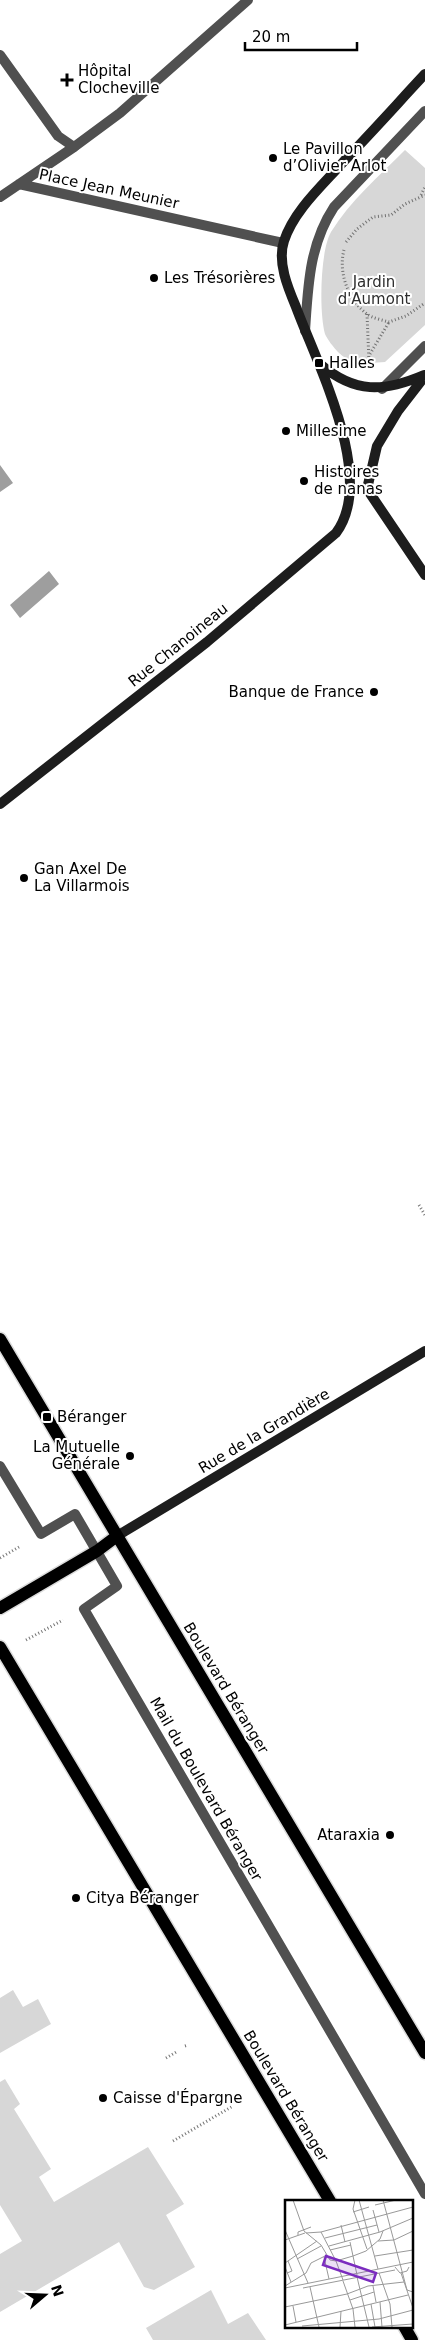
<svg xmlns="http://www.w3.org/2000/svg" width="425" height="2340" font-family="'DejaVu Sans',sans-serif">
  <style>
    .green { fill: #d7d7d7 }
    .water { fill: #9e9e9e }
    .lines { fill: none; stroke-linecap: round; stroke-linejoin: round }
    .primary-casing { stroke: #dbdbdb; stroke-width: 15 }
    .path { stroke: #727272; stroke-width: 3; stroke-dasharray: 1 2.5; stroke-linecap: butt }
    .lane { stroke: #505050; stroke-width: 10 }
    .street { stroke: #505050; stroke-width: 10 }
    .secondary { stroke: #1d1d1d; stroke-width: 10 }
    .primary { stroke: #000; stroke-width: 12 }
    .poi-dot { fill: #000; stroke: #fff; stroke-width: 2 }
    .labels { text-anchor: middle; stroke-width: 4; stroke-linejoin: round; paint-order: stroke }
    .poi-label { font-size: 15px; fill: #000; stroke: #fff; text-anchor: start }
    .street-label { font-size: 15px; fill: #000; stroke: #fff }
    .park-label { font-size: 15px; fill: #2e2e2e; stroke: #fff }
    .inset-road { fill: none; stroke: #999; stroke-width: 1 }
    .view { fill: #7b2cbf; fill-opacity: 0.15; stroke: #7b2cbf; stroke-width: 2.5 }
    .inset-edge { fill: none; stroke: #000; stroke-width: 2.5 }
  </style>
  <rect width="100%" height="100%" fill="#fff"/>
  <path class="green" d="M405,150L425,168V325L385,362C370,363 350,365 338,352C334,348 327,339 325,334C319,313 320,251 331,232C350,201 379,176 405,150Z
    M13,1990L23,2007L38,1999L51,2024L0,2053V1998Z
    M5,2079L20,2104L14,2109L51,2169L39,2177L54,2202L148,2147L184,2204L166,2215L195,2267L154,2290L144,2287L119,2242L0,2312V2254L22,2241L0,2205V2082Z
    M211,2290L228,2324L248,2313L266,2340H153L146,2328Z"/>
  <path class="water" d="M0,465L13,483L0,492Z
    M49,571L59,584L20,618L10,605Z"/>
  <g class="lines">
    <g class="primary-casing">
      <path id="primary" d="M0,1339L425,2053
        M0,1608L97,1551L117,1536
        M0,1647L330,2201
        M404,2326L412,2340"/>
    </g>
    <path class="path" d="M421,195L425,187
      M346,242L357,229L373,217L391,215L405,204L425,195
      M344,250C338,272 348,300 367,314C372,318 382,320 389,322L406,316L425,303
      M367,314L369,362
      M370,354L389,322
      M419,1205L425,1215
      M0,1558L19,1547
      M26,1640L63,1620
      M185,2046L188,2045
      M166,2058L178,2051
      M173,2141L233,2106"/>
    <path class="lane" d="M0,55L58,136L74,147
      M305,331C308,287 309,245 334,207L425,111
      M382,389L425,346"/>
    <path class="street" d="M19,184L283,243
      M0,197L74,147L120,113L248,0
      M0,1466L41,1534L75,1514L117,1586L84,1609L425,2194"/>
    <path class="secondary" d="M320,364C355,394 384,392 424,375
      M367,489L377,446L398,411L425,376
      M367,489L425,575
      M0,804L207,642L336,533C377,478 317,364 296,307C288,288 277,262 284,241C294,210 324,184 345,160C372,132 398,103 425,74
      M117,1536L425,1351"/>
    <use href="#primary" class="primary"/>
  </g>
  <g class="poi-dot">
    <path d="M64.5 72.5h5v5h5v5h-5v5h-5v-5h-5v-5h5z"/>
    <circle cx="273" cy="158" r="5"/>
    <circle cx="154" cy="278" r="5"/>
    <rect x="314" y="358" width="10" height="10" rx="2.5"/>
    <circle cx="286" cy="431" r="5"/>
    <circle cx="304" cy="481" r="5"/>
    <circle cx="374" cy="692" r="5"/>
    <circle cx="24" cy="878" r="5"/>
    <rect x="42" y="1412" width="10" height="10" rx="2.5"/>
    <circle cx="130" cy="1456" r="5"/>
    <circle cx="390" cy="1835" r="5"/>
    <circle cx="76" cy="1898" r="5"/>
    <circle cx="103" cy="2098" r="5"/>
  </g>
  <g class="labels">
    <g class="poi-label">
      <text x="78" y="76">Hôpital<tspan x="78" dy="17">Clocheville</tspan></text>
      <text x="283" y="154">Le Pavillon<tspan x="283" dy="17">d’Olivier Arlot</tspan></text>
      <text x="164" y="283">Les Trésorières</text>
      <text x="329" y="368">Halles</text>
      <text x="296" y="436">Millesime</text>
      <text x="314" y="477">Histoires<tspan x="314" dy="17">de nanas</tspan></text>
      <text x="364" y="697" text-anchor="end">Banque de France</text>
      <text x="34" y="874">Gan Axel De<tspan x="34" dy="17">La Villarmois</tspan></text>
      <text x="57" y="1422">Béranger</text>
      <text x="120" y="1452" text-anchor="end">La Mutuelle<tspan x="120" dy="17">Générale</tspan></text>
      <text x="380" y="1840" text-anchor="end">Ataraxia</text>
      <text x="86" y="1903">Citya Béranger</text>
      <text x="113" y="2103">Caisse d'Épargne</text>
    </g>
    <g class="street-label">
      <text transform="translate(109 189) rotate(12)" y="5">Place Jean Meunier</text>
      <text transform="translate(178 645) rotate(-39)" y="5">Rue Chanoineau</text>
      <text transform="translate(264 1431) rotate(-31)" y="5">Rue de la Grandière</text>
      <text transform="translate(226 1688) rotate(59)" y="5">Boulevard Béranger</text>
      <text transform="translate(206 1789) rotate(60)" y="5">Mail du Boulevard Béranger</text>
      <text transform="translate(286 2096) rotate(59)" y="5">Boulevard Béranger</text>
    </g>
    <g class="park-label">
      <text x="374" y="287">Jardin<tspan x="374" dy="17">d'Aumont</tspan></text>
    </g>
  </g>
  <g transform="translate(285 2200)">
    <rect width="128" height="128" fill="#fff"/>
    <path class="inset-road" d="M8,0L19,31L36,45L45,60L51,61M70,0L68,9L82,49M74,0L93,69M98,0L122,90L128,92M90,5L111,0M88,10L94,32M68,12L84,7M56,25L60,42M0,30L23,83M36,32L128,7M21,33L36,32L51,61M13,35V32L26,27M40,38L92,25M0,40L20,33M93,41L109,40L128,31M65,42L68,56L81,51L95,39L98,31M44,46L95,32L128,18M45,50L66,45M90,56L128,50M39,57L44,79M12,59L36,46M51,61L68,56L72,75M51,61L58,80M0,63L32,41M0,67L6,82M110,67L115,73L122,71L124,67M2,73L7,71L3,61M94,73L105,104L107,127M116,73L128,108M72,77L84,127M58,81L68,109L70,127M0,86L21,73L26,63L42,55M88,86L91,102M25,87L34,127M0,88L128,62M18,88L110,70M65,100L89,92M95,102L97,127M86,104L90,127M8,106L11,122M0,107L62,94L83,86L119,82M0,125L123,95M17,126L94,119L128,110M55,127L56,111M87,127L128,124"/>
    <path class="view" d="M41,56L91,73L88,82L38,65Z"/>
    <rect width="128" height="128" class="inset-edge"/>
  </g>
  <g transform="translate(45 2295) rotate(71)" stroke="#ffffff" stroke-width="4" paint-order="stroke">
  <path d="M0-4L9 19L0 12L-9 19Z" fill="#000000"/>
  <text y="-8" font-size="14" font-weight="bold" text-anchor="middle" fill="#000000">N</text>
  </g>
  <path d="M245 42v8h112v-8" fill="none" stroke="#000000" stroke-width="2.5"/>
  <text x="252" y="42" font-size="15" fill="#000000" stroke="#ffffff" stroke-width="4" paint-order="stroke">20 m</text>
</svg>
